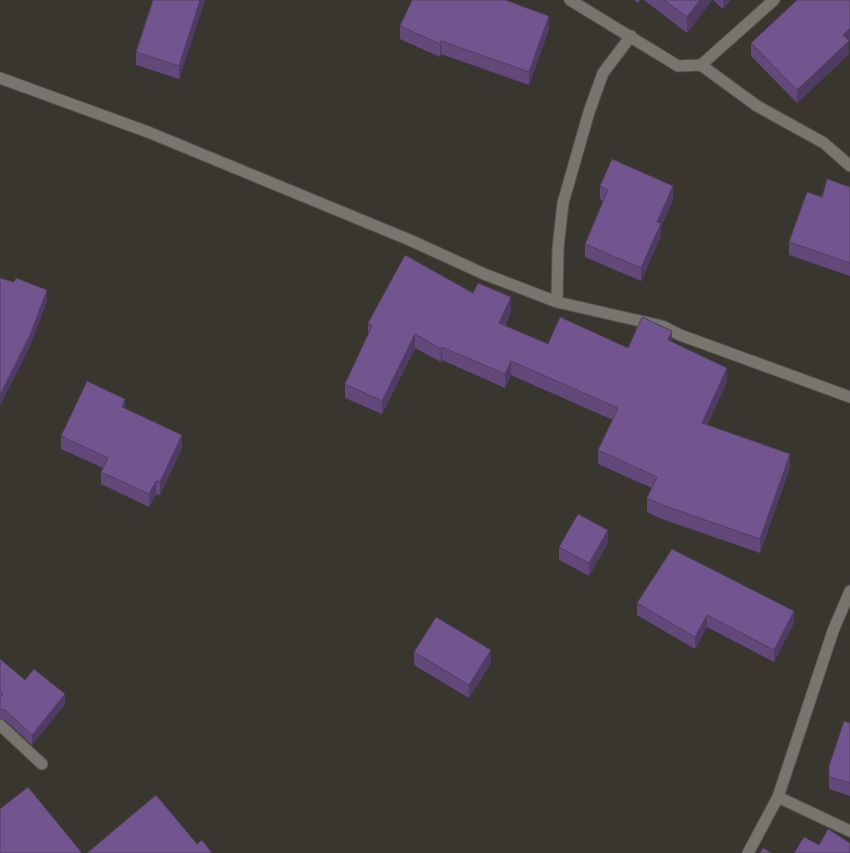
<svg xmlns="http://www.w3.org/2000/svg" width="850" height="853" font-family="'Open Sans',sans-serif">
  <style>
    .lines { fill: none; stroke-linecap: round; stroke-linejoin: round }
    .minor-casing { stroke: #54524c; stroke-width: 13 }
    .minor { stroke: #78756e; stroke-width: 11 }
    .wall { fill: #62497a }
    .shaded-wall { fill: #503c63 }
    .building { fill: #72558e; stroke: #503c63 }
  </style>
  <rect width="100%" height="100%" fill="#393630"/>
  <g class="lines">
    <g class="minor-casing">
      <path id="minor" d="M570,0L678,66L701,65L757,106L824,143L850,166
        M701,65L774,0
        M0,78L148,132L412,241L484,274L557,302L662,326L680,335L850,397
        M557,302L558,248L563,203L589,112L603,73L631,36
        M0,725L42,764
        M778,797L850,831
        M748,853L778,797L833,631L850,591"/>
    </g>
    <use href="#minor" class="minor"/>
  </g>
  <path class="wall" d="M205,0L179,79L136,65V52Z
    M634,0H640L638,3Z
    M644,0H712L687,33Z
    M713,0H730L723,9Z
    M850,0V41L849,42V54L797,103L751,56V43Z
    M400,26L549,29L529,85L441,54L440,57L400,39Z
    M600,186L673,199L661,227V236L641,281L585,257V244L603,201L600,199Z
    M850,187V276L789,255V242L822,197Z
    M473,293L511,311L505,326L548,344L628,348L672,342L727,382L707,425L790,467L760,553L662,519L647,512V498L652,488L598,464V450L613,420L511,375L505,388L442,360L441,362L415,348L382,414L345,398V384L368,334V323Z
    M125,408L182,448L160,495L156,494L149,507L101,484V472L103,468L61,449V436Z
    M608,543L589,576L559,560V547Z
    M637,603L794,623L774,662L707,627L695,649L637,615Z
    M414,652L491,663L469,698L414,665Z
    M0,659L25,680L65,704L32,745L5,720L0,719Z
    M850,723V796L829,789V766Z"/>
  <path class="shaded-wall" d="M200,0H205L179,79V66Z
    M700,0H712L687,33V17Z
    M723,0H730L723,9Z
    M549,16V29L529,85V72Z
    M850,28V41L849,42V54L797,103V90Z
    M441,41V54L440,57V44Z
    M673,186V199L661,227V236L641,281V268L657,222Z
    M47,290V301L30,346L0,406V395Z
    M511,297V311L499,337V323Z
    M672,331V345L668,340Z
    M415,334V348L382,414V401Z
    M442,347V360L441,362V349Z
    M511,361V375L505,388V374Z
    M727,368V382L702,436V423Z
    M125,399V412L122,407Z
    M182,435V448L160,495V482Z
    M790,454V467L760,553V539Z
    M156,481V494L149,507V494Z
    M608,530V543L589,576V563Z
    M794,611V623L774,662V650Z
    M707,615V627L695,649V637Z
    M491,650V663L469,698V685Z
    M65,694V704L32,745V735Z"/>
  <path class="building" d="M153,0H200L179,66L136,52Z
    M412,0H505L549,16L529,72L441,41L440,44L400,26Z
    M664,0H700L687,17Z
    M797,0H850V28L843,35L849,41L797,90L751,43Z
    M612,159L673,186L657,222L661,223L641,268L585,244L608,190L600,186Z
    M827,179L850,187V263L789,242L807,192L822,197Z
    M405,255L473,293L478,283L511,297L499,323L548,344L560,317L628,348L642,317L672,331L668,340L727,368L702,423L790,454L760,539L662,505L647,498L657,477L598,450L618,408L511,361L505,374L442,347L441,349L415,334L382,401L345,384L372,326L368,323Z
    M0,278L14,282L16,278L47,290L30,335L0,395Z
    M87,381L125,399L122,407L182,435L160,482L156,481L149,494L101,472L108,458L61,436Z
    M578,514L608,530L589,563L559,547Z
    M672,549L794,611L774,650L707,615L695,637L637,603Z
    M436,617L491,650L469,685L414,652Z
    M0,659L25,680L34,669L65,694L32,735L5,710L0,709V697L3,694L0,692Z
    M844,721L850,723V783L829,777V766Z
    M28,787L82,853H0V809Z
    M156,795L197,844L202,840L212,853H87Z
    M828,829L850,843V853H794L804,837L819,845Z
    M763,848L772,853H760Z"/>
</svg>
